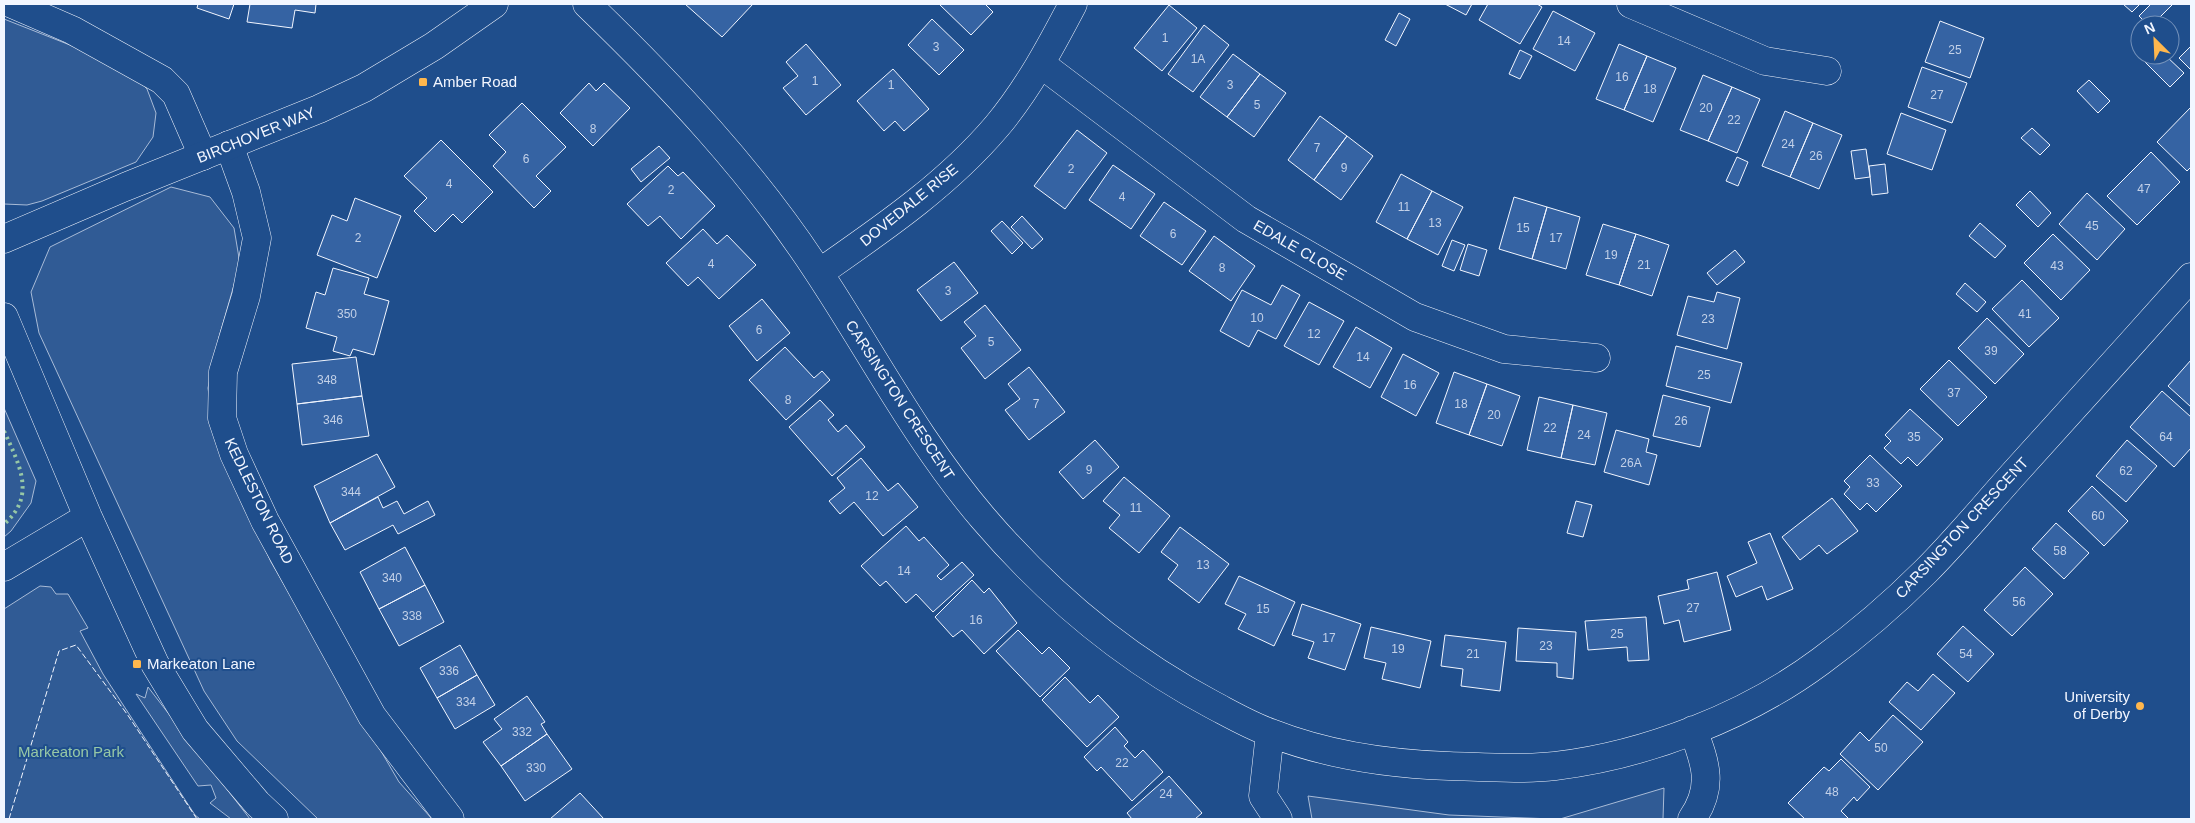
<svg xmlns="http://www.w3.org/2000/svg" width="2195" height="823" font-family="Helvetica,sans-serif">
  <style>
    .built { fill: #305b95; stroke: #a8bbd7 }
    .building { fill: #3563a3; stroke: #f2f6ff }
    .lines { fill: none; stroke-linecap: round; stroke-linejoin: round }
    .minor-casing { stroke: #f2f6ff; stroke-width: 29 }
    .tertiary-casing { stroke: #f2f6ff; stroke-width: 29 }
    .minor { stroke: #1f4e8c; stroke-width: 28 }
    .tertiary { stroke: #1f4e8c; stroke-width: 28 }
    .hedge { stroke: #97c8a6; stroke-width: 4; stroke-dasharray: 2.5 4; stroke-linecap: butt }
    .fence { stroke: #f2f6ff; stroke-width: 1; stroke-dasharray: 6 2.5; stroke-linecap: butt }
    .poi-dot { fill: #ffb74d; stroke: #1f4e8c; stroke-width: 2 }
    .labels { text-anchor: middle; stroke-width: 4; stroke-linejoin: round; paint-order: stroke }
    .number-label { font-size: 12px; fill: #c3d1e8 }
    .poi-label { font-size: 15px; fill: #f2f6ff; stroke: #1f4e8c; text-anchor: start }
    .street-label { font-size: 15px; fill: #f2f6ff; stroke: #1f4e8c }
    .park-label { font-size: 15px; fill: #97c8a6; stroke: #1f4e8c }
  </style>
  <rect width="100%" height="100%" fill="#1f4e8c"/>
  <path class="built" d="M4,19L113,62L131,72L147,89L156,113L153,137L136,162L42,201L27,205L4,204Z
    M171,187L210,197L234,228L240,264L219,337L208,388L215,440L271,562L399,782L432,819H318L237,741L204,691L39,333L31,292L50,247Z
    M4,408L36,481L31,503L11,531L4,537Z
    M40,586L51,587L56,594H68L88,628L80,631L103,674L195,815L200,819H4V609Z
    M148,687L250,819H231L210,803L216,798L211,785L198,786L136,694L145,698Z
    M1664,788L1663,819H1560Z
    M1308,796L1449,815L1553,819H1312Z"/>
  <path class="building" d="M198,4H234L229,19L197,8Z
    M250,4H316L315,13L295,10L292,28L247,22Z
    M685,4H753L722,37Z
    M939,4H985L993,12L971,35Z
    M1445,4H1472L1466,15Z
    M1488,4H1537L1542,7L1520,44L1479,20Z
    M2123,4H2140L2132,12Z
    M2151,4H2173L2152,25H2148L2139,16Z
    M1169,5L1197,28L1162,71L1134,48Z
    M1553,11L1595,33L1575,71L1533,49Z
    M1399,13L1410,19L1396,46L1385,40Z
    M932,19L964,50L939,75L908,45Z
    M1940,21L1984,38L1970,78L1925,62Z
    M1204,25L1229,45L1193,92L1168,74Z
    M806,44L841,85L806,115L783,88L798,76L786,62Z
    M1619,44L1647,56L1624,110L1596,99Z
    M2191,46V70L2179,58Z
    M1520,50L1532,56L1520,79L1509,74Z
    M1233,54L1260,74L1227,117L1200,97Z
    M2145,55H2165L2184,73L2170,87L2141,58Z
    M1647,56L1676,68L1653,122L1624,110Z
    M1922,67L1967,83L1952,123L1908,107Z
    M893,69L929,109L904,131L895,121L884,131L857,101Z
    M1260,74L1286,93L1254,137L1227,117Z
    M1703,75L1732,87L1708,141L1680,130Z
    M2089,80L2110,101L2098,113L2077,91Z
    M589,83L596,91L604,83L630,108L593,146L560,113Z
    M1732,87L1760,99L1737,153L1708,141Z
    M522,103L566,147L536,176L551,191L534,208L493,166L506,152L489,135Z
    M2191,107V167L2187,171L2157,142Z
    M1785,111L1813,123L1790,177L1762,166Z
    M1901,113L1946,130L1932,170L1887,154Z
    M1320,116L1347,136L1314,180L1288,160Z
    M1813,123L1842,135L1819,189L1790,177Z
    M2032,128L2050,145L2040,155L2021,138Z
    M1077,130L1107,153L1065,209L1034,186Z
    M1347,136L1373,156L1341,200L1314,180Z
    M441,140L493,192L462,223L453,214L435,232L414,211L427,198L404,176Z
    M659,146L670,158L641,182L631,169Z
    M1866,149L1870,177L1855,179L1851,151Z
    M2151,152L2180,182L2137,225L2107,196Z
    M1737,157L1748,162L1738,186L1726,181Z
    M1885,164L1888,193L1872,195L1869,166Z
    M1113,165L1155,194L1131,229L1089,200Z
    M668,166L678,176L683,172L715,206L681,239L660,216L648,226L627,204Z
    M1401,174L1432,191L1407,239L1376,222Z
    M1432,191L1463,207L1438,255L1407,239Z
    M2030,191L2051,213L2038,227L2016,205Z
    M2087,193L2125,229L2097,260L2059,224Z
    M1514,197L1547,207L1532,259L1499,249Z
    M355,198L401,216L377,278L317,255L332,215L347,221Z
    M1164,202L1206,231L1182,265L1140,236Z
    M1547,207L1580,217L1566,269L1532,259Z
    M1022,216L1043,239L1032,249L1011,227Z
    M1002,221L1023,243L1012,254L991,231Z
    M1980,223L2006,246L1995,258L1969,236Z
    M1603,224L1636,234L1619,285L1586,275Z
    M703,229L717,244L727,235L756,265L719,299L698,277L688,286L666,263Z
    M1636,234L1669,245L1652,296L1619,285Z
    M2053,234L2090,270L2061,300L2024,263Z
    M1214,236L1255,266L1231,301L1189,271Z
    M1452,240L1465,245L1454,271L1442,266Z
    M1468,244L1487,250L1479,276L1460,270Z
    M1735,250L1745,262L1717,285L1707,273Z
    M954,262L978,293L941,321L917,290Z
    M333,268L369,278L364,294L389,301L374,355L353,349L350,356L333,351L337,337L306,328L316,292L325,295Z
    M2022,280L2059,318L2029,347L1992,309Z
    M1965,283L1986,302L1977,312L1956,294Z
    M1282,285L1300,295L1276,339L1258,330L1249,347L1220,331L1242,290L1271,305Z
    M1717,292L1740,298L1727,349L1677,335L1688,296L1714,302Z
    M762,299L790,333L757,361L729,326Z
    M1309,302L1344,321L1319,365L1284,346Z
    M985,305L1021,350L985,379L961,348L976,336L964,322Z
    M1987,318L2024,354L1995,384L1958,348Z
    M1356,327L1392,348L1370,388L1333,367Z
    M1676,346L1742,363L1731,403L1666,386Z
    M785,347L814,378L822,371L830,380L786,420L749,380Z
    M1403,354L1439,373L1416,416L1381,397Z
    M356,357L362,396L297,404L292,364Z
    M1949,360L1987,397L1958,426L1920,389Z
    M2191,360V407L2168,386Z
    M1029,367L1065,412L1029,440L1005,410L1020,399L1008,384Z
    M1454,372L1487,384L1469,435L1436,423Z
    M1487,384L1520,396L1502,446L1469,435Z
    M2162,391L2191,417V448L2174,467L2130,427Z
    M1663,395L1710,407L1700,447L1653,436Z
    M362,396L369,436L302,445L297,404Z
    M1539,397L1573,405L1561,458L1527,450Z
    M820,400L834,415L828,420L838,432L846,425L865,447L832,476L789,427Z
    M1573,405L1607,413L1595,465L1561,458Z
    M1910,409L1943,439L1917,466L1908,457L1901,464L1884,448L1891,441L1885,435Z
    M1616,430L1649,439L1646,452L1657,455L1649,485L1604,472Z
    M1095,440L1119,467L1083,499L1059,472Z
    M2127,440L2157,466L2126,502L2096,476Z
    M377,454L395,487L330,523L314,486Z
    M1870,455L1902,486L1876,512L1867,503L1860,510L1844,494L1850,487L1844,481Z
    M861,458L888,491L898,483L918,507L883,536L854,502L840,514L829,501L845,488L837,478Z
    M1124,477L1170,516L1139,553L1109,528L1120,515L1103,501Z
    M2092,486L2128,521L2104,546L2068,511Z
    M378,497L383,508L397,501L404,514L428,501L435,515L398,534L393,525L345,550L330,523Z
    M1832,498L1858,531L1827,554L1819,545L1800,560L1782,537Z
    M1576,501L1592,505L1583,537L1567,533Z
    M2056,523L2089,553L2064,579L2032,549Z
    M906,526L919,541L924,537L949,565L937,576L941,580L962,562L974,575L933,612L916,594L906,603L886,581L880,586L861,566Z
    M1180,527L1229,564L1199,603L1168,579L1178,565L1161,552Z
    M1770,533L1793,589L1767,600L1762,586L1736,597L1727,576L1757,563L1748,542Z
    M405,547L425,585L379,609L360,572Z
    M2025,567L2053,594L2012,636L1984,610Z
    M1717,572L1731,630L1684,642L1679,620L1664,624L1658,596L1689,589L1687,580Z
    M1239,576L1295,602L1274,646L1238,629L1246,614L1225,604Z
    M972,580L984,593L989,588L1017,623L984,654L962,630L953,637L935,617Z
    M425,585L444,622L399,646L379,609Z
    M1302,604L1361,624L1345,670L1308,658L1314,642L1292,635Z
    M1646,617L1649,660L1628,661L1627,647L1588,650L1585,621Z
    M1963,626L1994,654L1968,682L1937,654Z
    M1371,627L1431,641L1420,688L1382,679L1386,663L1364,658Z
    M1518,628L1576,632L1573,679L1557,677V663L1516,661Z
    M1018,630L1042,654L1049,647L1070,668L1040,697L996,651Z
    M1445,635L1506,642L1500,691L1461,686L1463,669L1441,666Z
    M460,645L477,675L437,698L420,668Z
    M1933,674L1955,693L1921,730L1889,702L1907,682L1918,691Z
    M477,675L495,705L455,729L437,698Z
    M1065,677L1090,703L1098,695L1119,717L1087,747L1042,700Z
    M527,696L545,722L541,724L547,734L501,766L483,742L502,729L494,719Z
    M1893,715L1923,742L1878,790L1840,754L1860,732L1869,741Z
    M1115,727L1128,742L1124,746L1135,758L1143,750L1163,772L1132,801L1101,767L1097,771L1084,757Z
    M547,734L572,769L525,801L501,766Z
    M1841,759L1870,787L1857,801L1854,797L1841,811L1849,819H1805L1788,803L1824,767L1829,771Z
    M1169,776L1202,813L1195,819H1132L1127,813Z
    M580,793L604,819H550Z"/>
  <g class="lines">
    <g class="minor-casing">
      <path id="minor" d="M12,4L72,30L162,80L176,94L203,156
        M587,4C672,86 752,171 817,270C872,353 918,442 983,518C1048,594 1124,658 1213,705C1232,715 1251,726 1271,733C1327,755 1389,764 1449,766C1484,767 1521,770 1555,766C1647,755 1747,716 1821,661C1858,634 1894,603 1926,571C1959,538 1988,502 2019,468C2077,404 2134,341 2191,277
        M1631,4L1765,61L1827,71
        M1041,64L1246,219L1415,317L1504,349L1596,358
        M229,145L246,192L257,238L246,296L223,372L222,418L234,454L265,521L372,716L450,819
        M819,273C882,229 947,185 997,126C1028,89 1051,46 1073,4
        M1270,733L1263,796L1278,819
        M1692,819C1714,787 1706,764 1693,730"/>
    </g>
    <g class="tertiary-casing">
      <path id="tertiary" d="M4,239L125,187L319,109L364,88L434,46L494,4
        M4,317L88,517L155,664L195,730L257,803L274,819
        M4,567L88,517"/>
    </g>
    <use href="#minor" class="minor"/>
    <use href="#tertiary" class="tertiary"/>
    <path class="hedge" d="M4,431C19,464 37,496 4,524"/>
    <path class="fence" d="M9,819L59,651L76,645L127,714L197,819"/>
  </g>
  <g class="poi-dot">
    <rect x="418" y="77" width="10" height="10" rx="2.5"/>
    <rect x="132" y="659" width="10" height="10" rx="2.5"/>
    <circle cx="2140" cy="706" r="5"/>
  </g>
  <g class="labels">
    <g class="number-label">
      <text x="1165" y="42">1</text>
      <text x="1564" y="45">14</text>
      <text x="936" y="51">3</text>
      <text x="1955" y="54">25</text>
      <text x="1198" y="63">1A</text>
      <text x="1622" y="81">16</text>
      <text x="815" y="85">1</text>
      <text x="891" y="89">1</text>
      <text x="1230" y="89">3</text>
      <text x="1650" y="93">18</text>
      <text x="1937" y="99">27</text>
      <text x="1257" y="109">5</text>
      <text x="1706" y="112">20</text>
      <text x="1734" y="124">22</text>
      <text x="593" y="133">8</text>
      <text x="1788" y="148">24</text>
      <text x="1317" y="152">7</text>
      <text x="1816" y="160">26</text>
      <text x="526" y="163">6</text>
      <text x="1344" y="172">9</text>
      <text x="1071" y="173">2</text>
      <text x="449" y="188">4</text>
      <text x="2144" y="193">47</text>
      <text x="671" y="194">2</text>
      <text x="1122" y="201">4</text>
      <text x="1404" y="211">11</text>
      <text x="1435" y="227">13</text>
      <text x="2092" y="230">45</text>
      <text x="1523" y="232">15</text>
      <text x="1173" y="238">6</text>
      <text x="358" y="242">2</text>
      <text x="1556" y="242">17</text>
      <text x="1611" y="259">19</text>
      <text x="711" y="268">4</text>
      <text x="1644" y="269">21</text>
      <text x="2057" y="270">43</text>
      <text x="1222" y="272">8</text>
      <text x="948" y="295">3</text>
      <text x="347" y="318">350</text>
      <text x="2025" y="318">41</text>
      <text x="1257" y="322">10</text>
      <text x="1708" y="323">23</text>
      <text x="759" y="334">6</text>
      <text x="1314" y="338">12</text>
      <text x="991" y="346">5</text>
      <text x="1991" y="355">39</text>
      <text x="1363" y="361">14</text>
      <text x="1704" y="379">25</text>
      <text x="327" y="384">348</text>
      <text x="1410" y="389">16</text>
      <text x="1954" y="397">37</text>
      <text x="788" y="404">8</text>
      <text x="1036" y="408">7</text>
      <text x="1461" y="408">18</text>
      <text x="1494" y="419">20</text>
      <text x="333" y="424">346</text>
      <text x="1681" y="425">26</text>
      <text x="1550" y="432">22</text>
      <text x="1584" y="439">24</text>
      <text x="1914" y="441">35</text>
      <text x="2166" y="441">64</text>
      <text x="1631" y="467">26A</text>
      <text x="1089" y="474">9</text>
      <text x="2126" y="475">62</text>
      <text x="1873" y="487">33</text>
      <text x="351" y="496">344</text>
      <text x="872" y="500">12</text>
      <text x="1136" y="512">11</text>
      <text x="2098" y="520">60</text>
      <text x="2060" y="555">58</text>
      <text x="1203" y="569">13</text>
      <text x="904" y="575">14</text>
      <text x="392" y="582">340</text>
      <text x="2019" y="606">56</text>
      <text x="1693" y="612">27</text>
      <text x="1263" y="613">15</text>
      <text x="412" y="620">338</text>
      <text x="976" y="624">16</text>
      <text x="1617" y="638">25</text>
      <text x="1329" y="642">17</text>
      <text x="1546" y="650">23</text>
      <text x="1398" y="653">19</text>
      <text x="1473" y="658">21</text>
      <text x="1966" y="658">54</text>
      <text x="449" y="675">336</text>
      <text x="466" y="706">334</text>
      <text x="522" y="736">332</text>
      <text x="1881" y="752">50</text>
      <text x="1122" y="767">22</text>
      <text x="536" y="772">330</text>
      <text x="1832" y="796">48</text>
      <text x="1166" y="798">24</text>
    </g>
    <g class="poi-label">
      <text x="433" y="87">Amber Road</text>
      <text x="147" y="669">Markeaton Lane</text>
      <text x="2130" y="702" text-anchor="end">University<tspan x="2130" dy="17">of Derby</tspan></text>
    </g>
    <g class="street-label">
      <text transform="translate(256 135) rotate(-22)" y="5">BIRCHOVER WAY</text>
      <text transform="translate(909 205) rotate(-39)" y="5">DOVEDALE RISE</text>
      <text transform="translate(1300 250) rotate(30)" y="5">EDALE CLOSE</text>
      <text transform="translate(900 400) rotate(57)" y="5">CARSINGTON CRESCENT</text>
      <text transform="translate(259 501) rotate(64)" y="5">KEDLESTON ROAD</text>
      <text transform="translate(1962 528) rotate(-47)" y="5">CARSINGTON CRESCENT</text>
    </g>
    <g class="park-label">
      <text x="71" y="757">Markeaton Park</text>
    </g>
  </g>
  <rect width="2195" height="823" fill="none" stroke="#f2f6ff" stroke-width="10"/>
  <g transform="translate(2155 40) rotate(336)"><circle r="24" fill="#1f4e8c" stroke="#7391ba"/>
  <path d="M0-4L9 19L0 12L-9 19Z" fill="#ffb74d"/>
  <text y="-8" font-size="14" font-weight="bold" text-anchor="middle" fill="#f2f6ff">N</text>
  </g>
</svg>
